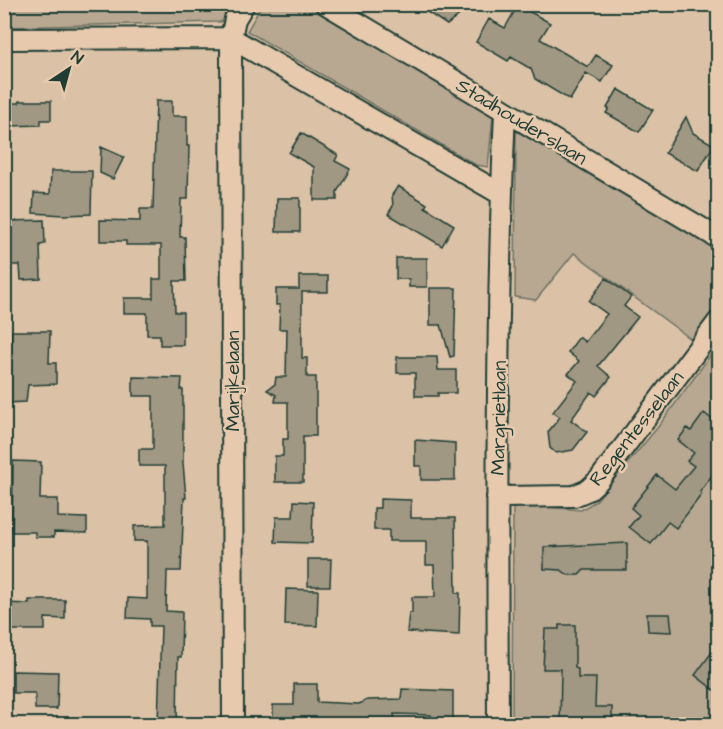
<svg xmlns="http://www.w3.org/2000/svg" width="723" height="729" font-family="'Architects Daughter',sans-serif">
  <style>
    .green { fill: #b8a892; stroke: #6c7263; stroke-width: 1.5 }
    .building { fill: #a19883; stroke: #1f3d34; stroke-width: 1.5 }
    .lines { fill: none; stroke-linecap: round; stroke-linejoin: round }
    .street-casing { stroke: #1f3d34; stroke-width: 24 }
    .street { stroke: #e7caae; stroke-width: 20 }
    .labels { text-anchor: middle; stroke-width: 5; stroke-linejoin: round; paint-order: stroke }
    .street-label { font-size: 20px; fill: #1f3d34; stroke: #e7caae }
  </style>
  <rect width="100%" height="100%" fill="#dbc2a7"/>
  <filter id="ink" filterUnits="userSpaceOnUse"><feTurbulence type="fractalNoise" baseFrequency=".0167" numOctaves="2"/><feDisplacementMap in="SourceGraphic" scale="12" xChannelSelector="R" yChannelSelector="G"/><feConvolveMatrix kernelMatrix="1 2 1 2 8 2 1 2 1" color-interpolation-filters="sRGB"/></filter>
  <g filter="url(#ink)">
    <path class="green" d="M4,5H234L226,21L219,22L5,27Z
      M262,5H307L493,116L488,167L476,165L247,31Z
      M516,128L718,250V311L695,342L574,253L536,300L515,297Z
      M718,345V724H512L513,507L525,505L581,510L596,501L658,427Z"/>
    <path class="building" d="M415,4H473L447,25Z
      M518,5L550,23L540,39L588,67L596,55L613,65L602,82L586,73L570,100L535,79L531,69L511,57L508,61L476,42L489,19L505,28Z
      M618,89L653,110L639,132L606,113L609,109L607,108Z
      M19,101H51V120H41V125L8,126V103H19Z
      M156,101H172V116H187V146H189L188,199H181L180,237H185L186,281H174L175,312H183V345H160V335H147V313H124V298H153V279H161V245H126V241H100V220L140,221V209H153Z
      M686,117L693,133L714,145L698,171L665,153Z
      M301,133L338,155L335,161L350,169L337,192V200H314V167L289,153Z
      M101,147L124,157L113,179L100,173Z
      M51,171H92L91,214L64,215L33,213L34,193L50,194Z
      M398,186L427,204L425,207L454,225L442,246L388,214L393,206L392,195Z
      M277,198H300V232H276Z
      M44,220L45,244L40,245L41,279L21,280L20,265H10V251H8V221Z
      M396,258H427V287H409V279H396Z
      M299,276H328V292H302V358H307V377H316V436H303V482H275V456H283V439H288V402H275L276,395L267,390L275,384L276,377H286L287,329H279L280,305H276V289H299Z
      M606,278L631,297L624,306L638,317L598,366L611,377L596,396L591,392L571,420L587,432L573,450L556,453L550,448L548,432L560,417L553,412L577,381L568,374L579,361L568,352L579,337L585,342L607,314L589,301Z
      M430,288H456L454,356L450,357L441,325H430Z
      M11,331H50L49,363H56V384L28,385L26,402L6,403L4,369H6V358H11Z
      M397,357H437L438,370H456V393H438V396H415V373H397Z
      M133,377L182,378L181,390H183V463L186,498H184L181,571H167L166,611L182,612L181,657H178L177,724H158L161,626H150V619L127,618L128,598L147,599V541H134V526L165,525V466H139V449H153V396H133Z
      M704,413L718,424V467L700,492L702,494L676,528L668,522L651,544L629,527L639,515L631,508L657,475L675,489L694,466L687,461L694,453L678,440L687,428L691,431Z
      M415,440L455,443V480H421V466H415Z
      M13,461L41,462L40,499H58V517L87,518V533L54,532V537H35V532H12Z
      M380,499L411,500V518H455L456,593H460L459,635L407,632L409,613H412V597H435L434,565H426V541H389V530H374V508H380Z
      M294,501L313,502L312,543L275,542L276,517H293Z
      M627,543V570H584L579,575H568L561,570L544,569V547Z
      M308,559H331L330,586H308Z
      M286,589L318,590L317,626L285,625Z
      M29,600H65V619L45,618V630H6V603L29,604Z
      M647,614H670L672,632L648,631Z
      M559,625H575V668L578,669V678H596L595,707H612V724H560L561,669H543L545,629H559Z
      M718,644V693L695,675Z
      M13,671L58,672L57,709H35V693H13Z
      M294,684H317V702L359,704L367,700L401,699L402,689L453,691V724H431V715L394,714L395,723L386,724H273V705H294Z"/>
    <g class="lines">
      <g class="street-casing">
        <path id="street" d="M326,4L718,238
          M231,38L233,724
          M231,38L501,194
          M4,39L231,38L235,19L244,4
          M497,497L574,496L588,490L599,480L718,322
          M498,724C497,520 496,315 505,111"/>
      </g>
      <use href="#street" class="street"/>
    </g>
  </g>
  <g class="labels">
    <g class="street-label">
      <text transform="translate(522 121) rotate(31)" y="7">Stadhouderslaan</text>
      <text transform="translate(232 381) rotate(-90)" y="7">Marijkelaan</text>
      <text transform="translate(498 418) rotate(-89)" y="7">Margrietlaan</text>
      <text transform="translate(636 428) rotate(-52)" y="7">Regentesselaan</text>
    </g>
  </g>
  <rect width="723" height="729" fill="none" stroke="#e7caae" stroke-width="24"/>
  <rect x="12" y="12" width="699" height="705" fill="none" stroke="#1f3d34" stroke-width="2" filter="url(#ink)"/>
  <g transform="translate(69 69) rotate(36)" stroke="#e7caae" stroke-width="4.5" paint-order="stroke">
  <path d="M0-4.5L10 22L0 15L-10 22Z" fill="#1f3d34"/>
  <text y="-9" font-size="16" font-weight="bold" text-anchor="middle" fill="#1f3d34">N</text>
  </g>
</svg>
